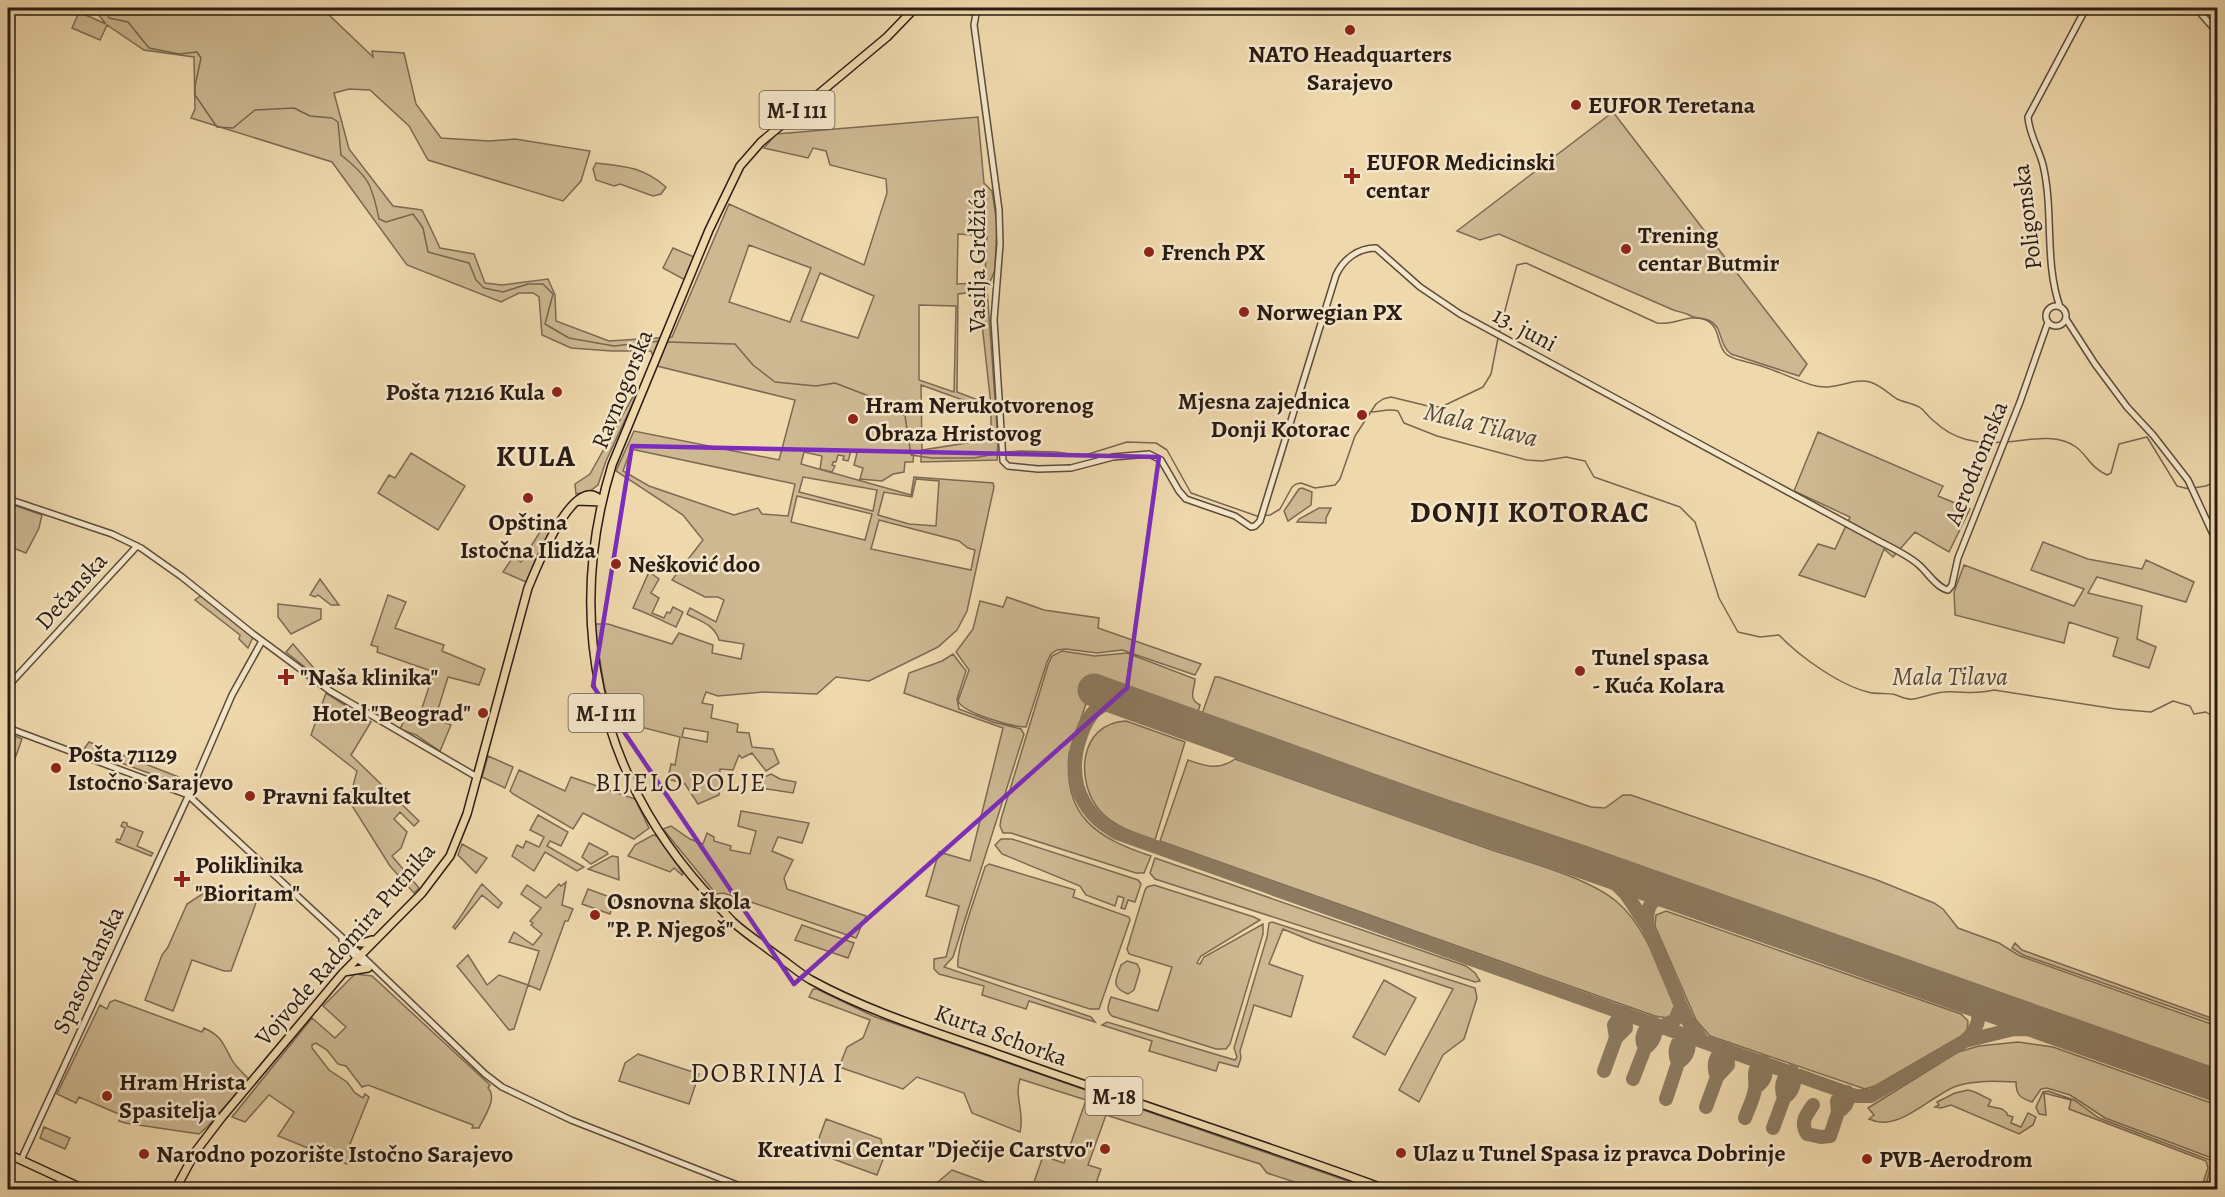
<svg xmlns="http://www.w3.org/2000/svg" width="2225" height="1197" font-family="Alegreya,serif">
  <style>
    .green { fill: #cdb892; stroke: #7c6a53; stroke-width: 1.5; fill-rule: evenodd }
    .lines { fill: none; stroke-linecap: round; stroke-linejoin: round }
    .stream { stroke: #776650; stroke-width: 1.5 }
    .taxiway { stroke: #8c7a60; stroke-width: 14 }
    .runway { stroke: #8c7a60; stroke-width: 33 }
    .minor-casing { stroke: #5b4b3a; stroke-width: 8 }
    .major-casing { stroke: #2a1c14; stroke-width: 10 }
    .minor { stroke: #f4e6c9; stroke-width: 5 }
    .major { stroke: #eed8ac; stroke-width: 7 }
    .marked { fill: none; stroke: #7b2cbf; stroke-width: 4.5; stroke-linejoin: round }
    .poi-dot { fill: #8f2418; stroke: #f4e6c9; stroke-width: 2 }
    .labels { text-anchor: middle; stroke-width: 5; stroke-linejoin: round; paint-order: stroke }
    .shield { fill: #f4e6c9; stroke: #67594a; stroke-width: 1.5 }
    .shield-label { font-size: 22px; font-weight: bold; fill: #2a1c14 }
    .poi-label { font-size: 24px; font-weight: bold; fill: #2a1c14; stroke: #f4e6c9; text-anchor: start }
    .street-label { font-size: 24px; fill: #2a1c14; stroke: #f4e6c9 }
    .water-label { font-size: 26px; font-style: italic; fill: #574737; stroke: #f4e6c9 }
    .neighbourhood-label { font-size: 26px; letter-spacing: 1.5px; fill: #2a1c14; stroke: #f4e6c9 }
    .quarter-label { font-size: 27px; letter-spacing: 1.5px; fill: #2a1c14; stroke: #f4e6c9 }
    .district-label { font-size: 30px; font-weight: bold; letter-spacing: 1.5px; fill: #2a1c14; stroke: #f4e6c9 }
  </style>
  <rect width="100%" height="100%" fill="#eed8ac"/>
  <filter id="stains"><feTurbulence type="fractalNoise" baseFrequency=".00333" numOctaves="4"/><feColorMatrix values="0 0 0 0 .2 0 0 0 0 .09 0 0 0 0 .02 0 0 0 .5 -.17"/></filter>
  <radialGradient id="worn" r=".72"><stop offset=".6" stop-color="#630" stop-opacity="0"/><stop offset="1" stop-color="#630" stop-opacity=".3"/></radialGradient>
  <path class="green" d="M93,8H324L326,12L373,57L372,51L404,53L416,104L441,138L489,141L515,139L590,151L581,181L563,201L428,160L409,126L370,90L349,89L334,93L349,149L393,206L422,210L440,248L474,254L485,283L502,285L548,279L555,295L556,321L609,341L672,337L729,204L864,265L887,193L886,179L830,165L826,151L813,148L808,158L764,148L776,134L978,117L984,183L992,191L997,224L995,270L987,289L998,440L997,460L921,462V452L914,451L913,462H905L904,472L893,474L882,481L860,479L863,468L854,465L857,453L851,451L848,461L843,460L844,456L838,455L836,462H833L832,465L835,466L832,472L820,469L822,456L804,452L801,464L911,495L914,477L993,483L994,487L967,611L957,630L938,647L869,681L836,677L817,694L763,692L718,696L706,692L702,703L713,705L711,718L738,724L737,732L749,733L752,747L773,749L779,763L766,771L752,753L742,758L739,755L733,770L720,769L719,795L698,804L685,784L668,779L671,764L675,765L680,737L613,720L604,685L594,624H608L672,644L679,633L713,645L712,653L741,659L744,644L719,640C715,625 700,621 687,614L690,608L716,622L724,600L718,597H705L672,580L703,540L683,515L616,471L634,431L779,460L795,400L657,366L651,351H612L571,348L542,335L539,297L533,293H519L501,302L407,265L332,162L191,118L195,109L194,57L144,50L107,25L100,40L72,28L79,12L106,24ZM958,234L987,236L985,274L976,283L957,284ZM749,245L811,268L790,322L729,302ZM820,273L874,296L858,338L801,321ZM982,291V324L991,405L957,392L958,294ZM919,305L956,306L954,392L919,380ZM921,385L991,410V439L922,450ZM631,449L795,484L788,516L762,514L758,508L734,515L649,486L623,471ZM803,477L877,490L873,511L799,492ZM916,479L939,481L936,526L909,524L878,515L884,492L912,497ZM797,496L872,514L865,540L791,522ZM879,520L959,541L968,548L975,550L971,570L871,549ZM684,728L708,732L707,742L682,737Z
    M1613,112L1807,364L1799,376L1731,354C1722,347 1722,338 1718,329C1710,315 1699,321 1689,315C1683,312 1678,312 1671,309L1499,234L1480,240L1457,231Z
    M596,163C625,166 643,167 666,187L661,194L653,196L620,184L614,186L596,180L593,169Z
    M673,248L694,257L685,280L663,268Z
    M635,393L637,394L606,461L598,485L590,491L576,494L575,484L590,474Z
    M1818,432L1943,486L1938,496L1970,509L1949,552L1915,532L1893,557L1884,549L1865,597L1799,575L1818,544L1835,549L1850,517L1794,491Z
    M411,453L465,486L438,530L378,493L389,475L395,478Z
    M1302,488L1312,492L1311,505L1288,521L1284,511L1299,489Z
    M8,503L42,515L39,528L26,553L8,546Z
    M1319,508H1331L1326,518V523L1297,522L1299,519Z
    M545,524L551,528L526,582L503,572L513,557L521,562Z
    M2043,542L2088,559L2142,569L2146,560L2194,582L2186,602L2097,577L2088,593L2142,606L2137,639L2156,647L2149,668L2113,656L2118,638L2069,622L2064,643L1955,615L1954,592L1964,565L2074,606L2084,589L2031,570Z
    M649,572L659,579L651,593L659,598L652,613L664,618L667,612L670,613L673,607L683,612L676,627C662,621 648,613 633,608Z
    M320,579L339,605H331L318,595L315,597L310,595Z
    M388,595L406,602L395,628L444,645L442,651L485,669L479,685L448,677L435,719L451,725L440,751L416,735L400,729L409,711L420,714L434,672L377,652L378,647L371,645Z
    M200,596L206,598L253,637L248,648L239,639L240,635L195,600Z
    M1007,597L1044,610L1099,618L1098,628L1201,664L1195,675L1122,650L1097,653L1066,649L1057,650L1051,654L1047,662L1026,727C1013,727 963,713 958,701L969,670L956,652L973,629L980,601L1003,607Z
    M278,604L321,609V619L291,634L278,617Z
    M293,644L326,682V684L286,652Z
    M1062,651L1095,656L1127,653L1195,679C1195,689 1187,698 1200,705L1198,712L1095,677L1069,754C1063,817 1097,838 1151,856L1144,873H1136L1011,833H1003L1000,826L1001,819L1048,665L1052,656Z
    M953,654L966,671L957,699L959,709L993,722L1021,729L1024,734L953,957L944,967L1091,1017L1095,1022L1029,1001L1026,1009L982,995L984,986L939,974L934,969V959L946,957L959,906L926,896L939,852L970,861L1003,728L904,693L909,673L942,661Z
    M1215,677H1219L1591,807L1605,808L1623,795H1631L1877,880L1934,903L1943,909L1958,928L1999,943L2020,956L2217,1026V1071L1202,714Z
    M326,693L371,722L351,755L419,821L414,826L400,812L394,819L407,832L401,848L392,856L419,888L414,893L390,866L349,801L357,771L311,735Z
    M1126,721L1185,742L1155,840C1136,833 1117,828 1102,813C1074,784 1078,723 1126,721Z
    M8,733L22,739L8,778Z
    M89,742L189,781L186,787L84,749Z
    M488,756L513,767L505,788L482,777Z
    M1235,759C1320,789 1406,820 1492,850C1528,862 1589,878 1617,902C1645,925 1660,971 1675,1004L1674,1013L1668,1018L1655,1016L1160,841L1188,760C1205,766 1218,771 1235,759Z
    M519,770L565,791L571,777L635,799L649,828L634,839L583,813L573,829L513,794L510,791Z
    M771,774L780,779L796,782L793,793L760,788L756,781Z
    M741,811L809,823L802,843L778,837L772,851L793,860L784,878L787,889L866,916L856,938L754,903L723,893L716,894L663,829L671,826L690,839L703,844L707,833L714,837V841L731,846L730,850L750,854L756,831L738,826Z
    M538,815L568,832L561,846L550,841L547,846L584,867L577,871L545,852L534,871L512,856L517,845L523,848L526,841L539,847L544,837L530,830Z
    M123,822L127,823V826L143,832L137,846L153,853L151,856L116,842L117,839L120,840L125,828L121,826Z
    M653,835L657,836L683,873L682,875L674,868L670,872L628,856L635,845Z
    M1001,839H1012L1138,880L1141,884L1135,902L1128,900L1125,909L1121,908L1124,898L1118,896L1115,906L1086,895L1080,886L1002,854L995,845Z
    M589,843L607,852L608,854L591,864L582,857Z
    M462,844L487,858L476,873L458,855Z
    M612,856L618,857L619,880L588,869Z
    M1155,858L1466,966L1475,973L1480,981L1475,982L1155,879L1150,873Z
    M989,864L1075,890L1073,897L1129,917L1130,920L1099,1009H1090L958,967C955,950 979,887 985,867Z
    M566,882L562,905L573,909L568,921H565L540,990L528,985L514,1029L509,1030L457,966L468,955L487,985L499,975L528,985L539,951L509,942L514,932L533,945L542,934L531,925L533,923L530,921L541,908L521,894L527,885L546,898L559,884L561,886Z
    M482,884L502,903L498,908L482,895L455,929L453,927C465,912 471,898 482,884Z
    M1154,885L1254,917L1260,920L1201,956L1197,963L1200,964L1204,957L1263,924V934L1230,1044L1226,1049H1216L1112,1016C1105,1010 1109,1004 1111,997L1158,1011L1172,967L1129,954L1127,949L1145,890L1147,887Z
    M213,887L256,903L231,971H224L192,960L173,1011L145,1000L162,955L168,947L187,904Z
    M588,889L615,899L610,914L582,904Z
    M1666,911L1961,1014L1968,1021L1967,1031L1963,1035L1875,1086L1865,1089L1710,1036L1696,1020L1655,926L1656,915Z
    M1272,922L1475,988L1477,998L1464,1039L1443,1055L1419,1102L1399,1090L1453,989L1312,941L1283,929L1269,964L1303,976L1291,1017L1254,1005L1240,1051L1241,1058L1238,1067L1219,1062L1216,1071L1149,1051L1152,1041L1102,1025L1107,1022L1235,1060L1237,1057L1234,1048L1267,937L1269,923Z
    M802,925L854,943L848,958L795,940Z
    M2015,943L2022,950L2217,1020V1023L2023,955L2012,948Z
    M1127,961L1137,964L1140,970L1134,990L1128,994C1110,987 1116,980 1121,965Z
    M355,974L372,976L490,1085L488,1088C498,1098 484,1117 479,1128H472L473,1125L368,1085L362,1087L346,1066L338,1064L327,1050L316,1043L312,1045V1048L329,1070L347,1082L355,1093L363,1098L365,1094L369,1097L348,1149L352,1151L347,1164L278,1136L294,1112L269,1095L245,1122L232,1117L312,1018L335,1038L346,1027L323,1006Z
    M1384,980L1416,998L1385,1055L1353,1037Z
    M813,989H817L873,1016L1371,1189H1316L1267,1173L1260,1164L1106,1115L1088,1165L1101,1169L1094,1189H1046L1033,1185L1043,1156L1064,1163L1086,1100L1020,1079C1014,1097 1025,1113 1020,1132L972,1113L964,1093L917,1077L903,1089L839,1067L847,1047L863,1038L870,1020L809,997Z
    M115,1000L202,1032L204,1028C222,1036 223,1044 232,1060C236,1067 243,1073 249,1079L208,1126L199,1134L125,1123L119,1121L121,1115L79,1097L76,1103L57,1094L100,1005L107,1009L110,1002Z
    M2018,1042L2053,1047L2217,1105V1189H2207L2214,1164L2212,1158L2105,1118L2070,1095L2047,1088L2041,1089L2032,1102C2020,1098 2016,1095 2016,1082C1997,1081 1972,1080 1954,1087C1928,1098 1898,1133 1869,1119L1874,1115L1868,1108L1958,1052L1979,1046Z
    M638,1054L699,1074L689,1104L619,1081L625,1063Z
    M1968,1090L1975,1092L1991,1100L1988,1106L2002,1109L2007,1113V1115L2013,1117L2011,1123L2021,1127L2028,1113L2036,1117L2033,1125L2019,1134L1951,1105L1941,1108L1935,1107L1939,1105L1937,1102L1955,1093Z
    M2048,1091L2074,1100L2099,1118L2210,1160L2211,1165L2205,1189H2201L2208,1168L2206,1161L2069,1109L2071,1100L2044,1093L2046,1115L2039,1114L2036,1107L2043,1092Z
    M826,1119L881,1139L884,1157L877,1175L814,1152Z
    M44,1127L70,1138L65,1149L40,1138Z
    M952,1170L999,1187L998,1189H935L938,1182Z"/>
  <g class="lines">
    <path class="stream" d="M27,8H31
      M105,8L109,18L128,22L149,48L179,54L197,52L201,58L195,86V95L217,127L233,128L255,110L294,108L310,116L332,118L338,122L341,155C369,177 372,185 379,219L386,222L413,214L423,228L428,252L469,263L476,280L484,288L503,292L528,284H543L553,294L545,324L569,338L614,346L660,341
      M1499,333L1517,265L1526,263L1657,323C1673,326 1690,313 1706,320C1721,327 1716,344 1726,354C1732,359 1740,360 1747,362C1770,367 1790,378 1812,385C1836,392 1852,377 1870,382C1880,385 1888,393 1897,399C1905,403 1914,403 1922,409C1926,413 1930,418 1935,422C1953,439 1978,445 2002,442
      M667,342L735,344L753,365L775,382L816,386L835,383L874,398L905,416L911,455L932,458H974L1000,453
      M1370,412C1380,412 1388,408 1398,411L1404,423L1437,436L1527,460L1542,461L1566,457L1585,461L1594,477L1680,507L1695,522L1719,598L1738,632L1760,637L1779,635C1799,656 1839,685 1868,692C1877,695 1887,692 1896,695C1901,697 1907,700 1913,699C1921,698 1937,692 1944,692C1963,691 1975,695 1994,690L2116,709L2151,712L2173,701L2190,706L2194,714L2206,712L2218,720
      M2007,442C2028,440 2057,433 2076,447C2088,456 2090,467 2107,475L2111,473L2119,444L2147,437L2177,486L2189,489
      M1005,452L1020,451L1057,452L1082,456L1127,442L1156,443L1167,450L1191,493L1257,516L1270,515L1280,509L1292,487L1296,484L1301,483L1315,488L1335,485L1340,479L1355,436L1376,404L1383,399L1391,397L1428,406L1441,407L1483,387L1491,374L1498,338
      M2193,488L2206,486L2218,480"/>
    <path class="taxiway" d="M1129,702C1120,702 1111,702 1102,706C1084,714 1075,749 1075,767C1075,779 1078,792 1084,802C1092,817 1104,825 1117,833L1856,1096H1871L1965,1041L2014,1029L2059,1030
      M1580,861L1617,885L1626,894L1648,927C1644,896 1659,896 1685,898
      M1648,927L1681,1006L1675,1020L1663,1026
      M1681,1006L1688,1021L1702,1040
      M1625,1012L1626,1028L1616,1038L1614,1025L1620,1016Z
      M1653,1022C1658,1033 1654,1042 1645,1048C1639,1038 1644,1029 1653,1022Z
      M1686,1034C1691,1046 1689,1056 1678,1063C1673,1052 1676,1041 1686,1034Z
      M1965,1041C1981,1025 1984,1013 1966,997
      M1727,1048L1728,1065L1717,1077C1712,1065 1715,1054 1727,1048Z
      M1604,1071L1616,1038
      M1792,1071C1797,1081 1793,1092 1784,1098C1780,1087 1782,1077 1792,1071Z
      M1633,1079L1645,1048
      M1843,1092H1847C1850,1101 1846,1107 1838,1112L1837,1101Z
      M1666,1099L1678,1063
      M1813,1105C1806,1115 1800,1122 1807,1134L1821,1137L1830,1136L1838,1112
      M1706,1107L1717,1077
      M1745,1118C1748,1109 1754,1098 1755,1089C1757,1075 1750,1073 1763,1061C1768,1072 1766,1081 1756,1087
      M1773,1128L1784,1098"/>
    <path class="runway" d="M1094,690L1430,811L1580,861L2218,1086"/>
    <g class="minor-casing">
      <path id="minor" d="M977,8L974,25L999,210L1000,244L994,320L1003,461L1008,466L1038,469L1071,468L1113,457L1149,454L1161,460L1179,491L1186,499L1235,516L1251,527L1255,526L1260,521L1336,275C1343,260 1357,248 1376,248L1420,287L1460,314L1877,540C1890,547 1908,555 1919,565C1928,573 1937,588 1948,590L1952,585L1958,558L2020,402L2048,322
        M2196,8L2218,33
        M2046 316a10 10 0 1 1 20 0a10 10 0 1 1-20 0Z
        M2060,307C2044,262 2054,211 2043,165C2039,149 2029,134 2028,117L2086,8
        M2066,319L2095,364L2127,407L2153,435L2188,480L2218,545
        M8,499L112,534L141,548L182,577L253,634L330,691L477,777
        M8,686L137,546
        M8,728L188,795L360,954L485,1074L502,1087L571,1120L750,1190
        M342,940L356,958L369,968
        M21,1160L191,790L232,695L262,641"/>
    </g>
    <g class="major-casing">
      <path id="major" d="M915,8L887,37L761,142L740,166L709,230L612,465C565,618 597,771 704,890C714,901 723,912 733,922C746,934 762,944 776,955C788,963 799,973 811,980C871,1013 939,1033 1003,1056C1131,1102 1260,1143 1388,1190
        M578,501L602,502
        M347,942L363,943L372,940
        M344,972L368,968
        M8,1154L86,1190
        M175,1190L196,1151L222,1117L342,974L422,893L450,856L467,814L528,588C535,572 575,467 602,502"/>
    </g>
    <use href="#minor" class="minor"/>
    <use href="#major" class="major"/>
  </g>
  <path class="marked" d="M632,446L1159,457L1127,688L794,984L593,686Z"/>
  <g class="poi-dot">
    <circle cx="1350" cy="30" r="6"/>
    <circle cx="1576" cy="105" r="6"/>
    <path d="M1349 167h6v6h6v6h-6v6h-6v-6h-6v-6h6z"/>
    <circle cx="1626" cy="249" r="6"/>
    <circle cx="1149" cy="252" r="6"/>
    <circle cx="1244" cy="312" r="6"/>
    <circle cx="557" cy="392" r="6"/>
    <circle cx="1362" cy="415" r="6"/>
    <circle cx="853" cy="419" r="6"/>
    <circle cx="528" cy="498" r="6"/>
    <circle cx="616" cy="564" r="6"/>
    <circle cx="1580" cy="671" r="6"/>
    <path d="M283 668h6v6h6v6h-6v6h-6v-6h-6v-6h6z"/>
    <circle cx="483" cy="713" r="6"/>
    <circle cx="56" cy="768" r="6"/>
    <circle cx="250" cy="796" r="6"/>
    <path d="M179 870h6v6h6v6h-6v6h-6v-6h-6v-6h6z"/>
    <circle cx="595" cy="915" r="6"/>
    <circle cx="107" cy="1096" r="6"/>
    <circle cx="1105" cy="1149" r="6"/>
    <circle cx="1401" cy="1153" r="6"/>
    <circle cx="144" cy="1154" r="6"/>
    <circle cx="1867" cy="1159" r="6"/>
  </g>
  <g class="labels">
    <g class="shield">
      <rect x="759.5" y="91" width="75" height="38" rx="4.5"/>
      <rect x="568.5" y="694" width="75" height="38" rx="4.5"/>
      <rect x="1085.5" y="1077" width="57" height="38" rx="4.5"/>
    </g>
    <g class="shield-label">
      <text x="797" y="118">M-I 111</text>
      <text x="606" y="721">M-I 111</text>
      <text x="1114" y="1104">M-18</text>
    </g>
    <g class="poi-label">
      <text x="1350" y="62" text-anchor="middle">NATO Headquarters<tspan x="1350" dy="28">Sarajevo</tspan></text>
      <text x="1588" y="113">EUFOR Teretana</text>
      <text x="1366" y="170">EUFOR Medicinski<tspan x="1366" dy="28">centar</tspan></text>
      <text x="1638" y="243">Trening<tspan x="1638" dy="28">centar Butmir</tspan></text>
      <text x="1161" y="260">French PX</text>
      <text x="1256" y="320">Norwegian PX</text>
      <text x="545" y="400" text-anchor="end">Pošta 71216 Kula</text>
      <text x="1350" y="409" text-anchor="end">Mjesna zajednica<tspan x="1350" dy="28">Donji Kotorac</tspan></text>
      <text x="865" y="413">Hram Nerukotvorenog<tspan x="865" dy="28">Obraza Hristovog</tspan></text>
      <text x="528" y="530" text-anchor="middle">Opština<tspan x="528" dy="28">Istočna Ilidža</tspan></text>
      <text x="628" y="572">Nešković doo</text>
      <text x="1592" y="665">Tunel spasa<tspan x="1592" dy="28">- Kuća Kolara</tspan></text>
      <text x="300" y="685">"Naša klinika"</text>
      <text x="471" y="721" text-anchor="end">Hotel "Beograd"</text>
      <text x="68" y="762">Pošta 71129<tspan x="68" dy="28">Istočno Sarajevo</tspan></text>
      <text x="262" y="804">Pravni fakultet</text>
      <text x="195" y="873">Poliklinika<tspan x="195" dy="28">"Bioritam"</tspan></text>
      <text x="607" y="909">Osnovna škola<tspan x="607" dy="28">"P. P. Njegoš"</tspan></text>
      <text x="119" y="1090">Hram Hrista<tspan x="119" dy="28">Spasitelja</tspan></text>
      <text x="1093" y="1157" text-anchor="end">Kreativni Centar "Dječije Carstvo"</text>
      <text x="1413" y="1161">Ulaz u Tunel Spasa iz pravca Dobrinje</text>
      <text x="156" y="1162">Narodno pozorište Istočno Sarajevo</text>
      <text x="1879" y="1167">PVB-Aerodrom</text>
    </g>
    <g class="street-label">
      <text transform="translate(2027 217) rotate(-97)" y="8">Poligonska</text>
      <text transform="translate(977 260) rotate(-90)" y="8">Vasilja Grdžića</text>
      <text transform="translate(1525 329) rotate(28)" y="8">13. juni</text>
      <text transform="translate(622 389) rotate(-68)" y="8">Ravnogorska</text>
      <text transform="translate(1976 463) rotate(-68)" y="8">Aerodromska</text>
      <text transform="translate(71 591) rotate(-48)" y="8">Dečanska</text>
      <text transform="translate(345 944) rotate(-49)" y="8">Vojvode Radomira Putnika</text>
      <text transform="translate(88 970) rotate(-65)" y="8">Spasovdanska</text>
      <text transform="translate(1001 1035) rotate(20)" y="8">Kurta Schorka</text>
    </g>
    <g class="water-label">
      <text transform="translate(1481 424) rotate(14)" y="9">Mala Tilava</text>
      <text x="1950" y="685">Mala Tilava</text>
    </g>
    <g class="neighbourhood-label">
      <text x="681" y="791">BIJELO POLJE</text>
    </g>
    <g class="quarter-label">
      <text x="767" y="1082">DOBRINJA I</text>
    </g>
    <g class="district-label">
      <text x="536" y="466">KULA</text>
      <text x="1530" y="522">DONJI KOTORAC</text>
    </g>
  </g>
  <rect width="2225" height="1197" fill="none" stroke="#eed8ac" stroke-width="30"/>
  <rect x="9" y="9" width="2207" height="1179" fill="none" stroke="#2a1c14" stroke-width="3"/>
  <rect x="15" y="15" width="2195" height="1167" fill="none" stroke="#2a1c14" stroke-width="1.5"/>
  <rect width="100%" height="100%" filter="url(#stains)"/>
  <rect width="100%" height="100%" fill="url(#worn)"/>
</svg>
